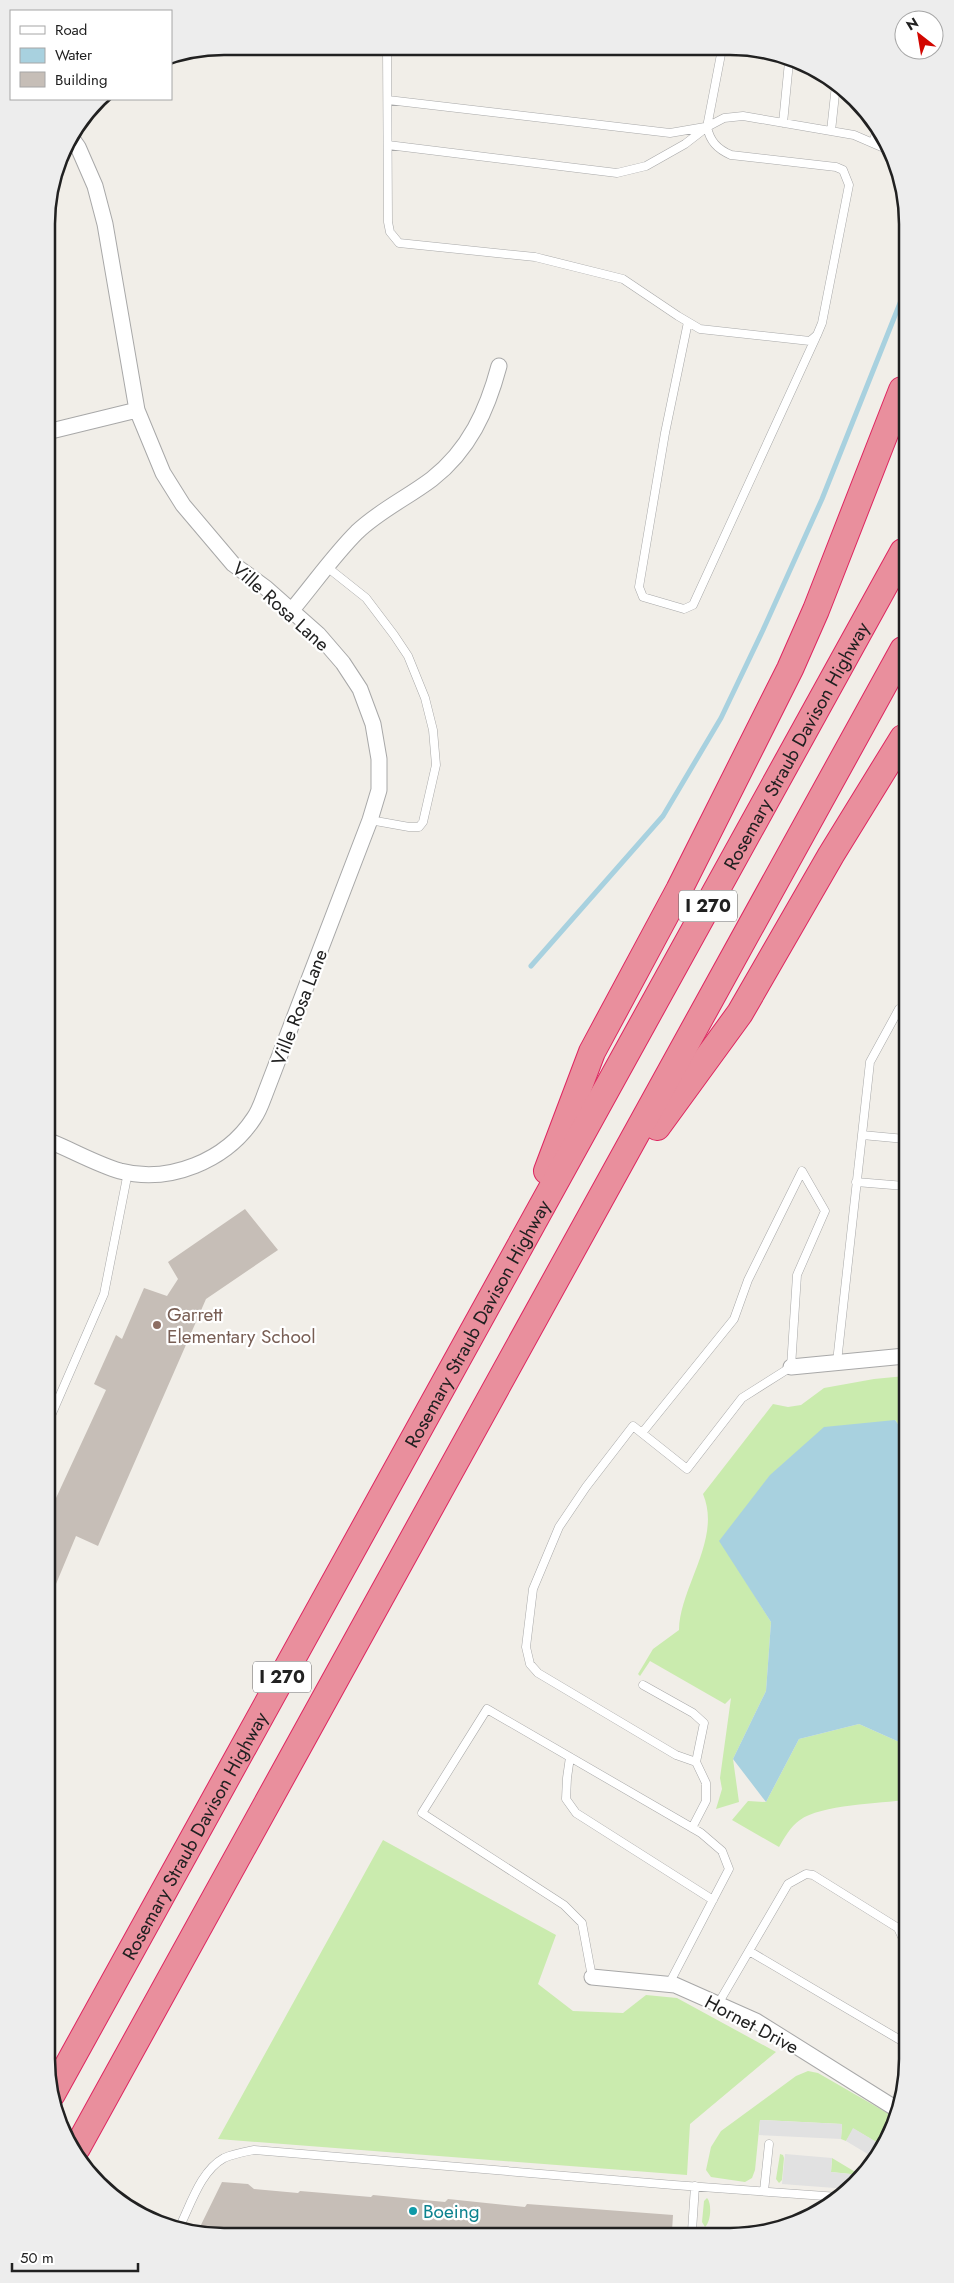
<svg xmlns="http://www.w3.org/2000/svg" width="954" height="2283" font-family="Jost,sans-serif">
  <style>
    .grass { fill: #caebae }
    .parking { fill: #e1e1e1 }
    .water { fill: #a8d1df }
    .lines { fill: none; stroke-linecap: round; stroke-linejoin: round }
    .stream { stroke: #a8d1df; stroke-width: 5 }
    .building { fill: #c6beb7 }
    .lane-casing { stroke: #a8a8a8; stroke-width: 9 }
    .street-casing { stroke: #a8a8a8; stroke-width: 17 }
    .highway-casing { stroke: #de2660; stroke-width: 28 }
    .lane { stroke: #fff; stroke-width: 8 }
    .street { stroke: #fff; stroke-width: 15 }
    .highway { stroke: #e98f9d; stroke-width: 26 }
    .education-dot { fill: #8d6e63; stroke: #fff; stroke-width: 2 }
    .culture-dot { fill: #0f9aa8; stroke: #fff; stroke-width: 2 }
    .labels { text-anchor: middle; stroke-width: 4.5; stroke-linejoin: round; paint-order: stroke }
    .shield { fill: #fff; stroke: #646464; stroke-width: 1 }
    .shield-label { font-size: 18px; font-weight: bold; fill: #212121 }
    .street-label { font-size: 19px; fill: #212121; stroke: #fff }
    .education-label { font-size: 19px; fill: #785e54; stroke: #fff; text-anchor: start }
    .culture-label { font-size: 19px; fill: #0d838f; stroke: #fff; text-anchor: start }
    .rim { fill: none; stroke: #212121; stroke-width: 2.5 }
  </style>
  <rect width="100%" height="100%" fill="#f1eee8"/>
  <path class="grass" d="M905,1376V1433L895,1420L720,1540L771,1622L766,1691L733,1759L739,1802L716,1809L722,1789L720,1778L731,1698L725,1704L650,1661L640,1676L638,1674L653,1649L679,1630C680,1586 722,1539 703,1494L773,1404L788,1407L801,1405L824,1388L874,1379Z
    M859,1724L906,1745L907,1800C881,1803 820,1805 800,1820C790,1827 785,1837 779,1847L732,1820L748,1801L766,1802L799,1739Z
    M383,1840L556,1935L538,1984L573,2011L623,2013L646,1995L677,1998L776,2052L690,2124L687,2175L218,2139Z
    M808,2071L818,2073L896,2118L894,2127L883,2146L854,2129L846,2141L841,2139L842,2124L760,2120L755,2170L752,2178L745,2182L711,2177L706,2170L711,2147L721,2131L796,2076Z
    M780,2154L783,2155L784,2158L782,2180L779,2183L776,2179Z
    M832,2158L862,2176L860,2178V2175L831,2172Z
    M707,2198C712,2203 711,2222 705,2227L702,2222L704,2201Z"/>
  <path class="parking" d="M760,2120L842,2124L841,2139L759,2135Z
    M853,2128L883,2146L876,2159L846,2141Z
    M785,2154L832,2158L831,2172L860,2175V2178L848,2189L782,2184Z"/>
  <path class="water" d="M895,1420L905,1433L906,1745L859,1724L799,1739L766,1802L733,1759L766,1691L771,1622L719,1541L770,1475L824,1427Z"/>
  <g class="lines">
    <path class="stream" d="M531,966L663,816L721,718L763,630L822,499L902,298"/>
  </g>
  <path class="building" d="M245,1209L278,1250L206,1299L98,1546L76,1536L51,1596L50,1511L106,1390L94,1384L116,1335L122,1339L144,1288L167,1296L178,1279L168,1262Z
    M222,2182L248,2184L254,2189L298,2193L300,2191L371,2197L373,2195L445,2202L448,2199L525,2207L527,2204L673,2215L672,2231L197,2233Z"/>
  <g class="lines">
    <g class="lane-casing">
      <path id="lane" d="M387,47L388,222L390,232L399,243L535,257L623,279L678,316L700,329L810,341L817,335L822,323L849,185L843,170L836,167L731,155C717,149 710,141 707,127L722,49
        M388,100L670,133L705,127
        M783,123L789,62
        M831,131L836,85
        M873,143L878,127
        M388,145L617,173L646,166L685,144L707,127L724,118L743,116L854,135L891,151
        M688,322L665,433L639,587L643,597L684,609L693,605L816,337
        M327,567L366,598L394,635L408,656L425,698L433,730L436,765L423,822L419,827H409L370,820
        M862,1135L905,1139
        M856,1182L905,1186
        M837,1362L870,1062L899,1009
        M50,1418L104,1294L128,1172
        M642,1433L734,1319L748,1280L802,1171L825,1211L797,1275L791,1367L742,1398L687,1469L633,1426L586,1487L559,1527L533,1589L526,1647L530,1664L538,1673L676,1755L696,1762
        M643,1685L693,1713L704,1723L696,1762L706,1783V1801L692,1828
        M570,1757L567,1778L566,1799L576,1813L713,1900
        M749,1951L907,2044
        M592,1977L582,1923L564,1905L422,1813L487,1709L701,1833L722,1851L729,1869L669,1984
        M718,2004L788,1884L806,1874L813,1875L898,1928L907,1948
        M764,2191L769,2144
        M178,2230C190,2207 200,2171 224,2158C233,2154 244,2152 254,2150L674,2185L839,2197
        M692,2231L695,2186"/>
    </g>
    <g class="street-casing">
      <path id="street" d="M47,432L137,410
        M291,611C313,585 333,556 357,532C380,510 407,498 432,479C469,450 487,411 499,366
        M49,1141C72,1150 96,1164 120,1171C169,1184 226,1161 254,1118C259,1111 262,1102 265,1094L370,820L379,790V759L373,724L360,689L343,663L318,634L266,588L233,564L183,505L163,473L137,410L105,224L95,186L78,147L71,137
        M791,1367L905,1356
        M592,1977L675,1985L756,2021L898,2110"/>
    </g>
    <g class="highway-casing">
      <g id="highway">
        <path d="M657,1127L740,1013L831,855L903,738"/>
        <path d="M547,1171L592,1052L679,890L790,669L816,610L902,390"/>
        <path id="s1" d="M52,2094L903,552"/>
        <path d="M77,2148L903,650"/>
      </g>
    </g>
    <use href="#lane" class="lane"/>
    <use href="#street" class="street"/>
    <use href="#highway" class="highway"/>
  </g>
  <circle class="education-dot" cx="157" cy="1325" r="5"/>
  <circle class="culture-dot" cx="413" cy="2211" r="5"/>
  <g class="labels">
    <g class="shield">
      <rect x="679" y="890.5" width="58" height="31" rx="4"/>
      <rect x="253" y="1661.5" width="58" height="31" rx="4"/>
    </g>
    <g class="shield-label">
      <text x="708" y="912">I 270</text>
      <text x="282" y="1683">I 270</text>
    </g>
    <g class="street-label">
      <text transform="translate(281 606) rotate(42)" y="7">Ville Rosa Lane</text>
      <text dy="7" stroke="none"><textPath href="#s1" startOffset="1540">Rosemary Straub Davison Highway</textPath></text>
      <text transform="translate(299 1007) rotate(-69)" y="7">Ville Rosa Lane</text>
      <text dy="7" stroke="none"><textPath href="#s1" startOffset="880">Rosemary Straub Davison Highway</textPath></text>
      <text dy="7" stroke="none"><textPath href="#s1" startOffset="295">Rosemary Straub Davison Highway</textPath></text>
      <text transform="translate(752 2024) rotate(28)" y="7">Hornet Drive</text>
    </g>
    <g class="education-label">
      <text x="167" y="1321">Garrett<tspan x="167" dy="22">Elementary School</tspan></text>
    </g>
    <g class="culture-label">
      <text x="423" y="2218">Boeing</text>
    </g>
  </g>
  <path d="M0 0H954V2283H0ZM224 55H730A169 169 0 0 1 899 224V2059A169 169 0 0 1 730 2228H224A169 169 0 0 1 55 2059V224A169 169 0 0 1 224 55Z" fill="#ededed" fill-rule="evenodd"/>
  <path class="rim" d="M224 55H730A169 169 0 0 1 899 224V2059A169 169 0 0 1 730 2228H224A169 169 0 0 1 55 2059V224A169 169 0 0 1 224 55Z"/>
  <rect x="10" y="10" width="162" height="90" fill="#ffffff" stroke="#a6a6a6"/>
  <rect x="20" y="26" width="25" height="8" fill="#ffffff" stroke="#a6a6a6"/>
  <text x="55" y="35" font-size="15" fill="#212121">Road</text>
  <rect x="20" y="48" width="25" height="15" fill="#a8d1df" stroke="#a6a6a6"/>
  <text x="55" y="60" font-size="15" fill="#212121">Water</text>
  <rect x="20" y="72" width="25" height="15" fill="#c6beb7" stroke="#a6a6a6"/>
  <text x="55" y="85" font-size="15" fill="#212121">Building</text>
  <g transform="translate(919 35) rotate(329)"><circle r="24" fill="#ffffff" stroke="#a6a6a6"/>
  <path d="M0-4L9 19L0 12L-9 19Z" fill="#d20600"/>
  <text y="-8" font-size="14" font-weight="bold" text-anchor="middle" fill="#212121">N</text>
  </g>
  <path d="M12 2263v8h126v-8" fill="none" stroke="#212121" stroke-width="2.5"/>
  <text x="20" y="2263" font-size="15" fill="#212121" stroke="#ffffff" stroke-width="4" paint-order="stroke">50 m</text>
</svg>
